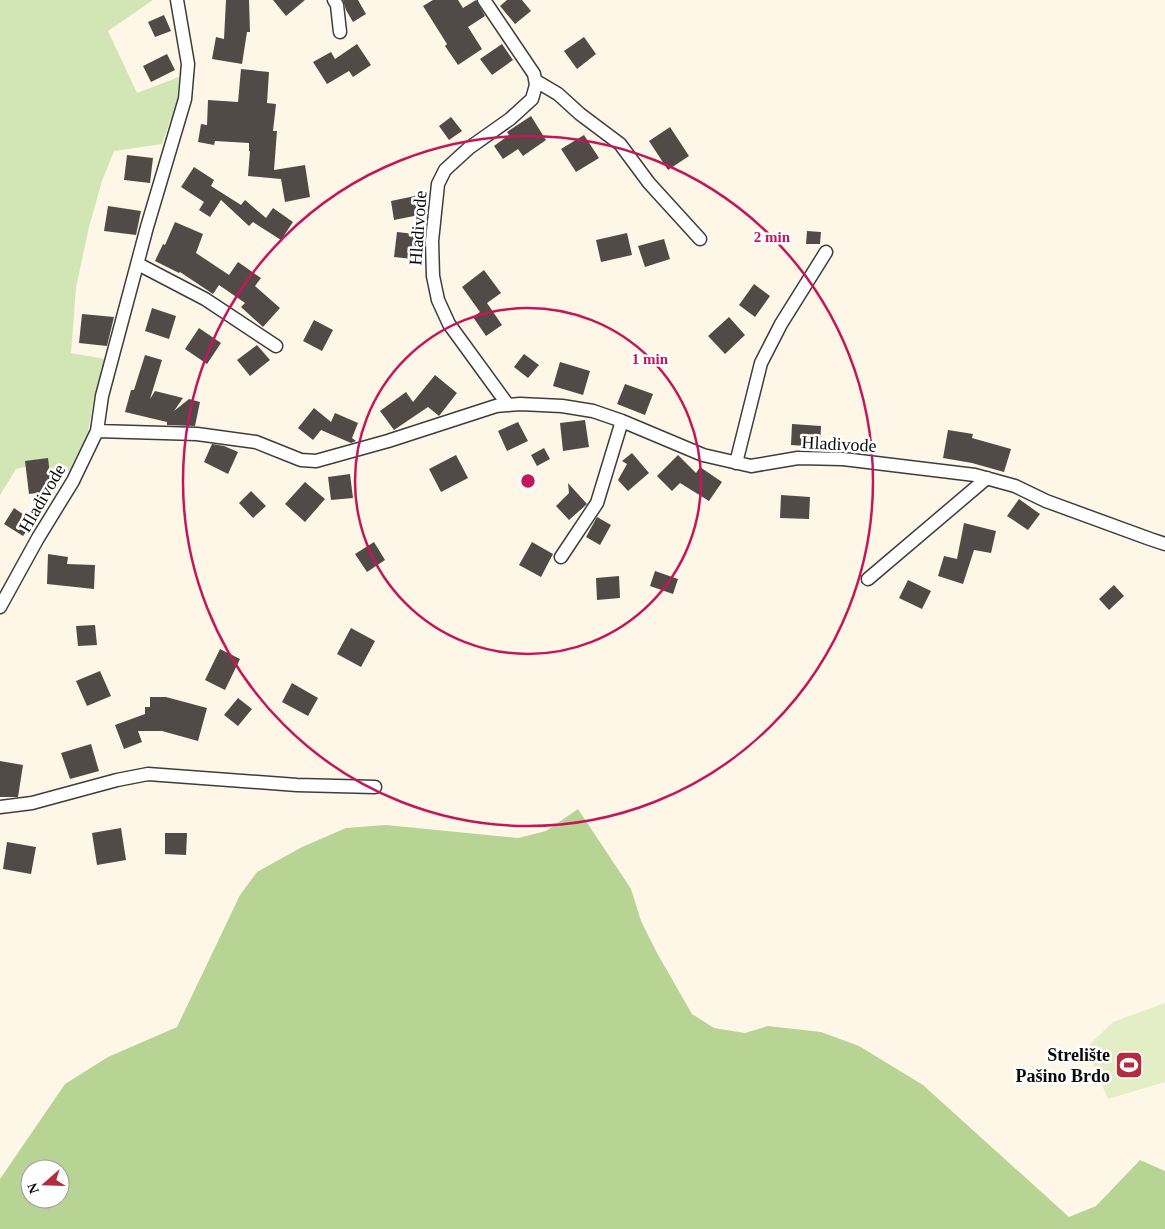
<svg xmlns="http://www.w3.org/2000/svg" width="1165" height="1229" font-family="'Times New Roman',serif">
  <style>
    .green { fill: #d2e5b5 }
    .forest { fill: #b7d495; fill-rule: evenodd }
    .pitch { fill: #e3edc6 }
    .building { fill: #524a47 }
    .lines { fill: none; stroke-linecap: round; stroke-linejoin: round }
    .street-casing { stroke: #3d3d3d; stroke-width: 15 }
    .street { stroke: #fff; stroke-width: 12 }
    .ring { fill: none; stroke: #c2185b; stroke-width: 2.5 }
    .labels { text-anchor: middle; stroke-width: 5; stroke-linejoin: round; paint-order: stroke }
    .street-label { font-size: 18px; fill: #0a0a0a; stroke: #fff }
    .poi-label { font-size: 18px; font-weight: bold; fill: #0a0a0a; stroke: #fff; text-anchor: end }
    .centre { fill: #c2185b; stroke: #fff; stroke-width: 2.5 }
    .ring-label { font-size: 15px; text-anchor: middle; font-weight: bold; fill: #c2185b; stroke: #fff; stroke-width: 5; stroke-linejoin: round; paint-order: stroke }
  </style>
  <rect width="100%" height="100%" fill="#fef7e8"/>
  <path class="green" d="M0,0H153L108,31L137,93L179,77L177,101L162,144L114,151L102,181L89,227L76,288L71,353L105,359L94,398L88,432L69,471L34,465L16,469L0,495Z"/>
  <path class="forest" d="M578,809L631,889L641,921L657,953L692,1014L714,1028L745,1033L768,1026L821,1032L859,1046L923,1085L1069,1217L1096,1206L1140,1160L1165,1171V1229H0V1179L65,1084L108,1057L177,1027L240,895L257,872L302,847L346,828L386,825L518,838L546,831ZM30,1169H60V1199H30Z"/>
  <path class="pitch" d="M1165,1003V1082L1108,1099L1086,1048L1113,1022Z"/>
  <path class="building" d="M226,0H249L250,32H247L242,64L212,59L216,37L224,39Z
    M273,0H305L286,16Z
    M343,0H358L366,14L353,22L346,10Z
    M433,0H458L463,8L476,0L485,16L468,27L482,49L458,65L445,46L447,44L423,6Z
    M507,0H522L531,11L515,24L500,6Z
    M164,15L171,31L155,37L148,22Z
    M584,37L596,54L577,69L564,51Z
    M357,44L371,65L353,77L349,71L327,84L313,62L331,52L335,59Z
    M502,44L513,60L492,75L480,59Z
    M167,54L175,70L151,82L143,66Z
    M241,69L269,72L267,103L276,104L273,131H277L274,170L305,165L310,197L285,202L281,179L248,176L250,151H249V143L215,141L214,145L198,142L201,124L207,125L208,100L238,102Z
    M531,116L546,140L523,156L518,149L503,159L494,146L509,135L507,132Z
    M451,117L462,131L449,140L439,126Z
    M670,127L689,156L668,170L649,141Z
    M584,135L599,158L576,172L561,149Z
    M127,155L153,158L150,183L124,180Z
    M194,167L214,180L211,186L241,205L245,200L266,218L273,208L293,222L281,240L253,222L249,226L221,200L210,217L199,210L204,202L181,187Z
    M415,196L419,215L394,220L391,201Z
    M108,206L141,211L136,235L104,231Z
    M175,222L203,234L196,253L229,275L238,262L261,278L255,286L280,308L263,327L241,307L245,303L219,285L213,294L180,272L179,273L155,261L163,244L165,245Z
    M807,231L821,232L820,244H806Z
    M397,232L424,235L422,260L394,257Z
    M627,233L632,255L601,262L596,240Z
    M664,239L670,259L645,267L638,246Z
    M484,270L501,293L487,303L502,325L486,336L473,317L480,312L462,287Z
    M754,284L770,296L755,317L739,305Z
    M152,308L176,316L169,339L145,331Z
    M82,314L114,317L107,346L79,343Z
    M729,317L745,335L725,354L708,336Z
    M314,320L333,330L322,351L303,341Z
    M199,328L221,343L207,364L185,349Z
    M257,345L270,360L250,376L237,360Z
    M524,354L539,365L528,378L514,367Z
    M145,355L162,360L150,399L155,391L183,398L174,411L189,399L200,402L195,426L167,425V422L125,412L131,390H134Z
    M560,362L590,371L583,395L553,386Z
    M435,375L457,393L439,416L428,407L394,430L380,411L406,392L413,402Z
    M625,384L653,394L645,415L617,404Z
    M314,408L331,422L335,413L358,423L352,438L356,441L351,443L321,430L313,440L298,428Z
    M585,420L589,447L563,451L560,423Z
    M518,422L528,441L507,451L498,431Z
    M792,424L821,426L820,447L791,445Z
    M948,430L973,434L972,438L1011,449L1004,472L972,463L943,458Z
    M212,444L224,446L238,452L228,474L204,462Z
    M544,448L550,459L537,466L531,455Z
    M632,453L649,473L628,491L618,480L627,464L622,461Z
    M456,455L468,478L441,492L429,469Z
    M678,455L696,473L700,467L722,482L709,501L680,483L672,491L657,476Z
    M48,458L52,491L29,494L25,461Z
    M350,474L353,498L331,500L328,477Z
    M305,482L325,499L305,522L285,504Z
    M568,483L587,504L569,520L556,506L569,493Z
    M251,491L266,506L253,518L239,503Z
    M781,495L810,497L809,519L780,518Z
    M1019,499L1040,514L1028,530L1007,516Z
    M14,508L33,521L23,536L4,524Z
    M597,517L611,525L600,545L586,537Z
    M964,523L996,531L991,553L974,550L963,584L938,576L944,556L957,559Z
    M374,542L385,560L367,572L355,554Z
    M532,542L553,554L541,577L519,565Z
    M48,554L68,557L67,564L95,565L94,589L47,584Z
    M655,571L678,579L673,594L650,586Z
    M619,576L620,598L597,600L596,578Z
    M908,580L931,591L922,609L899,598Z
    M1114,585L1124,596L1109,610L1099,599Z
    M95,625L97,645L78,646L76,626Z
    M351,628L375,641L361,667L337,654Z
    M220,649L240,659L225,690L205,680Z
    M100,671L111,696L87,706L76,681Z
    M292,683L318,698L308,716L282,702Z
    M150,697H166L207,708L198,741L162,731H138L142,742L124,749L115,725L145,714V707H150Z
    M238,698L252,709L238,726L224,715Z
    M91,744L99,771L70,779L61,753Z
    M0,761L23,765L18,797H0Z
    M121,828L126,860L97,865L92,833Z
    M165,833H187L186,855L165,854Z
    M7,842L36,847L31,874L3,869Z"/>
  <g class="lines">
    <g class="street-casing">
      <path id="street" d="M177,0L188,64L185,99L147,227L102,396L97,431L197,434L256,442L301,460L316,461L388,441L496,406L520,404L562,406L593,411L622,421L703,455L751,466L798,458L843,459L975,475L1015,486L1046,501L1150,539L1165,544
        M334,0L337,5L340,32
        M484,0L534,74L536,85L532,99L510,119L469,148L445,170L438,184L432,241L433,276L438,300L449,324L508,405
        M536,81L558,94L580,114L620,144L649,183L700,239
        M138,264L205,299L276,346
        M736,463L761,363L781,324L826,252
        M561,557L597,503L622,421
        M868,579L987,478
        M0,607L38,538L73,481L97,431
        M0,807L32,803L117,780L148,774L297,785L375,787"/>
    </g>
    <use href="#street" class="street"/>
  </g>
  <g class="ring">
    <circle cx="528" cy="481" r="173"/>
    <circle cx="528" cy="481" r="345"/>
  </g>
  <defs>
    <g id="stadium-square" transform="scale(1.4375)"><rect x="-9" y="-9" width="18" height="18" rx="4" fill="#b02c3e" stroke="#fff"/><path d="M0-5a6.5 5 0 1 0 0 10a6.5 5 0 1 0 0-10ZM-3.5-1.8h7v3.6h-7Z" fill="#fff"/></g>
  </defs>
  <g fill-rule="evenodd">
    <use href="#stadium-square" x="1129" y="1065"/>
  </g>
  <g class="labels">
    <g class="street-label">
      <text transform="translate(418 228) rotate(-86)" y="6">Hladivode</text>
      <text transform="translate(839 444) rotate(3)" y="6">Hladivode</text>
      <text transform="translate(42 498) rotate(-60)" y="6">Hladivode</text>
    </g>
    <g class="poi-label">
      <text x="1110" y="1061">Strelište<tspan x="1110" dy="21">Pašino Brdo</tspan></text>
    </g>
  </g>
  <circle cx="528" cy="481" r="8" class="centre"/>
  <g class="ring-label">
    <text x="772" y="242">2 min</text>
    <text x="650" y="364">1 min</text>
  </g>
  <g transform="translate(45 1184) rotate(250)"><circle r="24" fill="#ffffff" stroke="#9d9d9d"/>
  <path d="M0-4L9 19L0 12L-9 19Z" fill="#b02c3e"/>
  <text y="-8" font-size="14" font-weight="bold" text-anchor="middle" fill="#0a0a0a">N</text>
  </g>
</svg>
